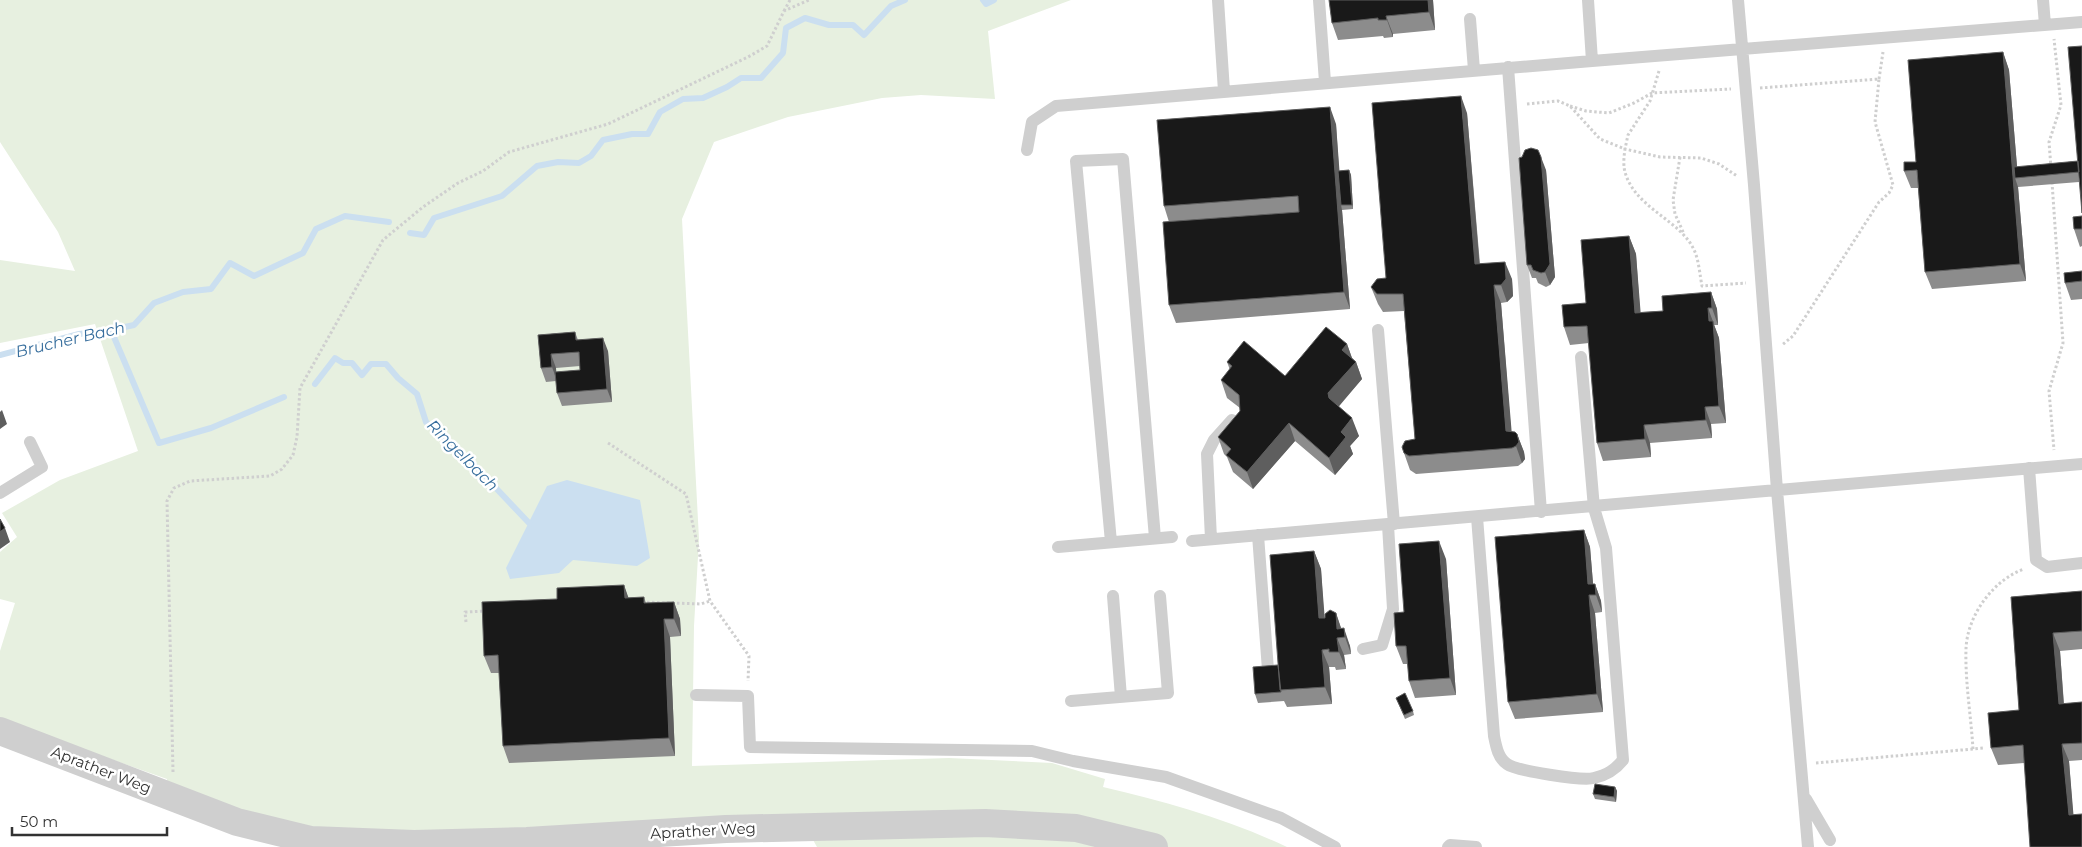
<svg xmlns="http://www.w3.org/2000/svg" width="2082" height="847" font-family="Montserrat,sans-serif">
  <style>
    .green { fill: #e7f0e0 }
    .water { fill: #cbdff0 }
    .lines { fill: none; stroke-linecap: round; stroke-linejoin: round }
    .stream { stroke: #cbdff0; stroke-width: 6 }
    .path { stroke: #cfcfcf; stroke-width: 3; stroke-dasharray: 2.5 2.5; stroke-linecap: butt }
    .service { stroke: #cfcfcf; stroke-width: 12 }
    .tertiary { stroke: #cfcfcf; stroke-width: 28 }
    .wall { fill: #8c8c8c; fill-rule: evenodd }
    .shaded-wall { fill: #5e5e5e }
    .building { fill: #191919; stroke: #5e5e5e }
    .labels { text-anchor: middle; stroke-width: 5; stroke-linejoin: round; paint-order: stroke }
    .street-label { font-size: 15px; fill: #323232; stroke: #fff }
    .water-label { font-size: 16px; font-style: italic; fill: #376e9d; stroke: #fff }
  </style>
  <rect width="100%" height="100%" fill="#fff"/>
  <path class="green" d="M0,0H1071L988,31L995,99L921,95L882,98L788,117L714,142L682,219L699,539L694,626L692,766L949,758L1052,763L1105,779L1103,787C1167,802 1228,819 1287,847H817L812,838L296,847L169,806L167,779L0,720V651L15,603L0,599V552L17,537L2,513L60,480L138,451L95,324L0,343V260L75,271L58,232L0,142Z"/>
  <path class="water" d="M567,480L640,500L650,558L637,566L573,560L559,573L510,579L506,568L547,486Z"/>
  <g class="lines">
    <path class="stream" d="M983,0L986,4L994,0
      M410,233L424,235L434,218L502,196L537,166L558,162L579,163L591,156L603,140L632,134H648L660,112L683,99L703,98L727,87L741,78H761L783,53L786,28L805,18L829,25H853L864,35L891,6L905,0
      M111,330L159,443L211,428L284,397
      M0,355L79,334L111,330L134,325L154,303L183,292L211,289L230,263L254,276L303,253L316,229L345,216L389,222
      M315,384L335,358L343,363H352L362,375L371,364H386L398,378L417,394L426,422L472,463L530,524"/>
    <path class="path" d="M784,11L790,0
      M1659,71L1650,101L1628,135L1625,149L1660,157L1701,158L1719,164L1737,176
      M1879,79L1883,52
      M1760,88L1879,79L1875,122L1893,185L1889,193L1879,202L1793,336L1782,345
      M1527,104L1558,101L1570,106L1600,139L1625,149C1624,156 1623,165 1625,172C1635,209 1682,220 1695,252C1699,262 1700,276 1702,286L1746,283
      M1570,106L1586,111L1609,113L1634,103L1652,93L1731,89
      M1680,157L1673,200L1675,214L1684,234
      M2051,168L2049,142L2061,105L2054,39
      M2052,182L2063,343L2049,391L2054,450
      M608,443L686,494L710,601L749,656L748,681
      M642,602L701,604L710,601
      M466,622L465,612L486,611
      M1973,749C1971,716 1965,682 1966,649C1967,616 1993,580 2024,569
      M1816,763L1984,748
      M173,772L167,501L174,488L190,481L270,476L282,469L293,455L297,437L300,388L383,240L423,207L458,183L483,171L509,152L608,124L748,57L767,46L784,11L809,0"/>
    <path class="service" d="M1218,0L1224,91
      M1319,0L1325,82
      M1738,0L1754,185L1777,490L2082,464
      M2043,0L2045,25
      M1470,19L1474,70
      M1592,61L2082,22
      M1508,67L1541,512
      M1027,150L1032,122L1056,106L1592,61L1588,0
      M1378,330L1394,524
      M2029,468L2036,560L2047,567L2082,563
      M0,493L42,467L30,442
      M1477,517L1494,736C1496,746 1498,758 1507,764C1517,771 1582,781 1594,778C1607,775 1615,770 1623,760L1606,548L1594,508L1581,357
      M1258,535L1268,670
      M1211,539L1207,454L1214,440L1232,420
      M1192,541L1777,490L1808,847
      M1111,542L1076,161L1123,159L1155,538
      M1058,547L1172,537
      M1113,596L1121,697
      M1363,649L1382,645L1393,609L1388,525
      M696,695L748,696L750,747L1032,751L1073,761L1166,777L1281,818L1335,847
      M1071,701L1168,693L1160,596
      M1806,799L1830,840
      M1448,847L1450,845L1476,847"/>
    <path class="tertiary" d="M0,731L237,822L311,840L414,844L527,841L726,829L985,823L1076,828L1154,847"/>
  </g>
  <path class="wall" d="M1329,0H1433L1435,30L1393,34V37L1384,38L1383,36L1338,40L1332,23Z
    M2003,52L2009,70L2017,167L2078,161L2079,182L2018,187L2026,281L1932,289L1925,272L1918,188H1911L1904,171L1916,162Z
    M1467,113L1480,264L1512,279L1513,296L1507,302L1501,303L1511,431L1517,434L1524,452L1525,459L1522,463L1518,466L1416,474L1410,470L1404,453L1415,439L1404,311L1383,312L1378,304L1371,287L1386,278Z
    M1336,124L1339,171L1349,170L1351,175L1353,209L1342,210L1350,309L1176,323L1169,305V222L1164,206Z
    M1522,157L1546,170L1555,277L1550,285L1546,287L1538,283L1536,278H1532L1527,265Z
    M2082,216V246L2080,247L2074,229Z
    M1629,236L1636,254L1640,312L1663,311L1711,292L1717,309L1718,325H1714L1719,338L1726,423L1711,424L1712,438L1650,443L1651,457L1603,461L1597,443L1589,343L1570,345L1564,327L1586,303Z
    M2082,271V299L2071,300L2065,283Z
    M575,332L578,340L608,351L612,402L562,406L557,393L556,381L546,382L541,368L538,335ZM580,366V370L556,372V368Z
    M1347,344L1352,358L1356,362L1362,379L1338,406L1359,436L1350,446L1353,454L1335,475L1295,441L1253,489L1233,472L1227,457L1224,454L1218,437L1240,411V408L1227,398L1221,380L1230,370L1227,362L1285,376Z
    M1584,530L1590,547L1593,584H1595L1601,601L1602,612L1595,613L1603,712L1515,719L1508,702Z
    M1314,551L1321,569L1324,618L1336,613L1341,628L1350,646L1351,654L1344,655L1346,669L1336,670L1335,667H1329L1332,704L1287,707L1284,701L1258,703L1255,694L1278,665Z
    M1446,559L1456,695L1415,698L1409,681L1408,664H1403L1396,646L1404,612Z
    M624,585L628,598L644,597L646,603L674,602L680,619L681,636L670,637L675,756L509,763L503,746L499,673H491L484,656L557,599Z
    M2082,591V649L2060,651L2064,704L2082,702V760L2069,761L2073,815L2082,847L2024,763L1998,765L1991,748L2019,710L2011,597Z
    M1396,698L1413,711L1414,715L1405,719Z
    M1615,787L1617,791L1616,802L1595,799L1593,794Z"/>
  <path class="shaded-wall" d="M1428,0H1433L1435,30L1429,12Z
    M1386,16L1393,34V37L1387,20Z
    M2003,52L2009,70L2018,178H2015L2018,187L2026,281L2020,264Z
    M1461,96L1467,113L1481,282L1475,264Z
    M1330,107L1336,124L1342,205H1341L1342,210L1350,309L1344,292Z
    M1541,157L1546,170L1555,277L1550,285L1545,272Z
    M1349,170L1351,175L1353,209L1352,205Z
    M1629,236L1636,254L1642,330L1635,313Z
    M1505,262L1512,279L1513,296L1507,302L1501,285Z
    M1494,285L1501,303L1513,448L1506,431Z
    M1711,292L1717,309L1718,325L1712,308Z
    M1708,308L1719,338L1726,423L1719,406Z
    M603,338L608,351L612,402L607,389Z
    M1347,344L1353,361L1342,350Z
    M551,354L556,368L557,381L552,367Z
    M1356,362L1362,379L1335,411L1329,398L1328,393Z
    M1705,407L1711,424L1712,438L1706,420Z
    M2,410L7,424L0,429V412Z
    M1352,418L1359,436L1350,446L1353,454L1335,475L1329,458L1341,432Z
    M1289,423L1295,441L1253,489L1247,472Z
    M1644,425L1650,443L1651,457L1645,439Z
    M1517,434L1524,452L1525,459L1522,463L1516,446Z
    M5,528L10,542L0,549V532Z
    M1584,530L1590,547L1594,595L1588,584Z
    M1439,541L1446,559L1456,695L1450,678Z
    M1314,551L1321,569L1326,635L1319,618Z
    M1595,584L1601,601L1602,612L1596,595Z
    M624,585L630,602L625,598Z
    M1589,595L1595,613L1603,712L1597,694Z
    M674,602L680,619L681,636L674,619Z
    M1336,613L1342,631L1337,629Z
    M664,619L670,637L675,756L669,738Z
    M1344,628L1350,646L1351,654L1345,637Z
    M2053,633L2060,651L2065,722L2059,704Z
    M1337,638L1344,655L1346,669L1339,652Z
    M1322,650L1329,667L1332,704L1325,687Z
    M2062,744L2069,761L2075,833L2069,815Z
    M1615,787L1617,791L1616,802L1614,797Z"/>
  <path class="building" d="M1329,0H1428L1429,12L1386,16L1387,20H1378V18L1332,23Z
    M2082,46V213L2068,47Z
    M2003,52L2020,264L1925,272L1917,170L1904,171V162H1916L1908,60Z
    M1461,96L1475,264L1505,262L1506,279L1501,285H1494L1506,431L1515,432L1517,434L1519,442L1516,446L1512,448L1409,456L1404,453L1402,447L1405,441L1415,439L1403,294H1377L1371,287L1377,279L1386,278L1372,103Z
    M1330,107L1344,292L1169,305L1163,222L1299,212L1298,196L1164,206L1157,120Z
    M1531,148L1538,150L1541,157L1550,264L1545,272L1541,273L1533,270L1531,265H1527L1519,158L1522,157L1525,150Z
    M2078,161L2079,172L2015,178L2014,167Z
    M1349,170L1352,205H1341L1338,171Z
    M2082,216V229H2074L2073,217Z
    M1629,236L1635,313L1663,311L1662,296L1711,292L1712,308H1708L1709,321H1713L1719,406L1705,407L1706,420L1644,425L1645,439L1597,443L1587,326L1564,327L1562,305L1586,303L1581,240Z
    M2082,271V281L2065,283L2064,273Z
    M1326,327L1347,344L1342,350L1356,362L1328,393L1329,398L1352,418L1341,432L1346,437L1329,458L1289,423L1247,472L1226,455L1231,449L1218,437L1240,411L1239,395L1221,380L1232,366L1227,362L1244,341L1285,376Z
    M575,332L576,340L603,338L607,389L557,393L555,372L580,370L579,352L551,354L552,367L541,368L538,335Z
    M0,519L5,528L0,532Z
    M1584,530L1588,584H1595L1596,595H1589L1597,694L1508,702L1495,537Z
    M1439,541L1450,678L1409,681L1406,646H1396L1394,613L1404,612L1399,544Z
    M1314,551L1319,618H1325V614L1330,610L1336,613L1337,629L1344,628L1345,637L1337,638L1339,652H1329V649L1322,650L1325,687L1280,690L1270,555Z
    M624,585L625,598L644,597V603L674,602V619H664L669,738L503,746L498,655L484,656L482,602L557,599V588Z
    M2082,591V631L2053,633L2059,704L2082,702V743L2062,744L2069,815L2082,814V847H2030L2023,745L1991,748L1988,713L2019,710L2011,597Z
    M1278,665L1281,692L1255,694L1253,667Z
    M1405,693L1413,711L1404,715L1396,698Z
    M1595,784L1615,787L1614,797L1593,794Z"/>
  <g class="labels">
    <g class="street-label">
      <text transform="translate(101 770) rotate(21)" y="5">Aprather Weg</text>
      <text transform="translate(703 831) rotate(-3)" y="5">Aprather Weg</text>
    </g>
    <g class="water-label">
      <text transform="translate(70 339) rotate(-13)" y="6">Brucher Bach</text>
      <text transform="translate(463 455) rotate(45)" y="6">Ringelbach</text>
    </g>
  </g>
  <path d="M12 827v8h155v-8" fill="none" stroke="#323232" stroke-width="2.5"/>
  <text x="20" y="827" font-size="15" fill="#323232" stroke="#ffffff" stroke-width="4" paint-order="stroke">50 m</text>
</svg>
